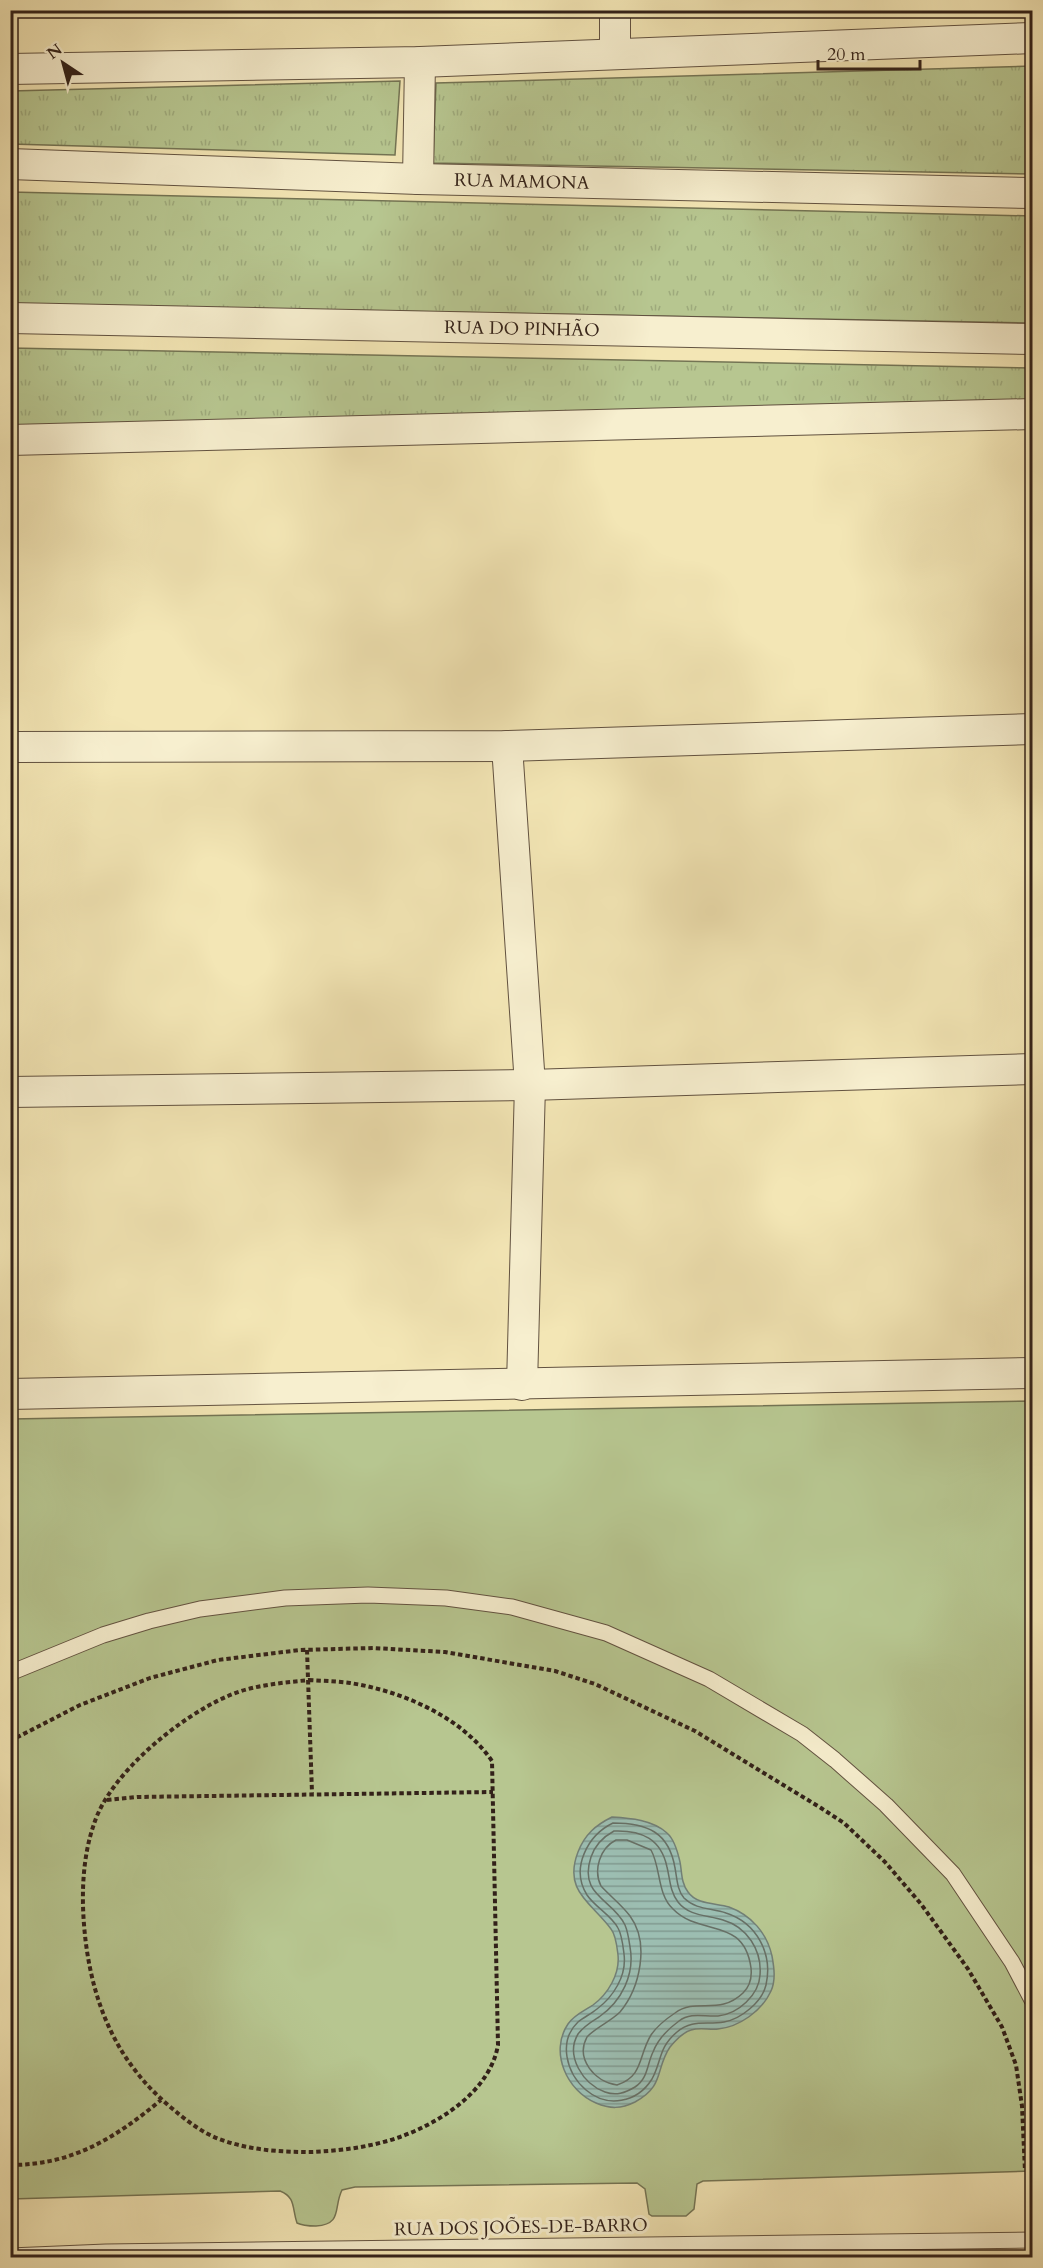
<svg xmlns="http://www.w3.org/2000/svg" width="1043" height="2268" font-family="Cardo,serif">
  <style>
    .grass { fill: url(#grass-tufts); stroke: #747454; stroke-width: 1.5 }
    .park { fill: #b7c690; stroke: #747454; stroke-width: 1.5 }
    .water { fill: url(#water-rules); stroke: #727f75; stroke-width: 1.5 }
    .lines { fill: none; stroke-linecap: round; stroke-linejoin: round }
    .shore { stroke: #677066; stroke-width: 1.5 }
    .service-casing { stroke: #625240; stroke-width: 17 }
    .minor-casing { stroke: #625240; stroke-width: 32 }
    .path { stroke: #322119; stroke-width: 4; stroke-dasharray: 4.5 3; stroke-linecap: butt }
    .service { stroke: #f7efcf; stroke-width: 15 }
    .minor { stroke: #f7efcf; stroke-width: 30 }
    .labels { text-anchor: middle; stroke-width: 6; stroke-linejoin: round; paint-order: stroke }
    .street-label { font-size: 18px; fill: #322119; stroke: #f7efcf }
  </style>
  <defs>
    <pattern id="grass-tufts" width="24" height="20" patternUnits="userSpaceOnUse" patternTransform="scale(1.5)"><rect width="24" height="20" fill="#b7c690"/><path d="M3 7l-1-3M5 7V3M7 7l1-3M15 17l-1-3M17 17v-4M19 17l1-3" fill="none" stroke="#9eaa7c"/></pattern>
    <pattern id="water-rules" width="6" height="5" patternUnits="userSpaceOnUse" patternTransform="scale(1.5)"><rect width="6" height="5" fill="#9cbeb2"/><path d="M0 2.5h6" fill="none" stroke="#809a90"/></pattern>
  </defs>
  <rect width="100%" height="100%" fill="#f3e6b5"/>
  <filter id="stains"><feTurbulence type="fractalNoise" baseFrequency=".00333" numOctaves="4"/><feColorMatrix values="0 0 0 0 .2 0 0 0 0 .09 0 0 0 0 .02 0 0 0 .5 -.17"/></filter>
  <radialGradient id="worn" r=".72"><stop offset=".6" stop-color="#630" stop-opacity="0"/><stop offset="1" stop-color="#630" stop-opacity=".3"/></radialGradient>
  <path class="grass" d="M1032,66V174L433,163L436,83Z
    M400,81L395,155L11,144V91Z
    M10,192L1032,216V323L11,304Z
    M10,348L1032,368V402L11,429Z"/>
  <path class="park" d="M1032,1401V2171L703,2181L697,2184L694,2209L686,2216H652L649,2214L645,2189L637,2183L355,2187L342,2190C333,2208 343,2224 316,2226C309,2226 303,2226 297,2223C292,2209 296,2197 280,2191L11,2199V1419Z"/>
  <path class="water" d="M612,1817C630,1818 653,1820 667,1833C674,1839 678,1853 680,1862C682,1872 681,1883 688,1892C697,1905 716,1903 729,1907C751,1915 767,1933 772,1956C774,1967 776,1980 771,1991C762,2011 739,2027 718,2029C709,2030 700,2027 691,2030C684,2032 675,2041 670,2047C655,2069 665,2086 635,2102C621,2109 610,2109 596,2103C567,2091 549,2052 568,2024C574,2015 584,2011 593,2005C608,1994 620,1974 618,1955C617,1947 616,1935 611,1929C591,1902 563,1891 578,1852C585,1834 596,1825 612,1817Z"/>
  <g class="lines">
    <path class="shore" d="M613,1823C647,1823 669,1832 675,1868C677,1878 677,1890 684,1898C696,1910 712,1908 726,1913C757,1923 773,1954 766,1985C762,2002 741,2019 724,2022C706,2025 692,2019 677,2032C658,2048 662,2061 652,2079C637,2103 607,2108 586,2090C566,2073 558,2041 578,2022C584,2017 591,2014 597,2009C613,1997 627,1976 624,1954C623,1946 622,1935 618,1928C611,1915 595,1907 587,1895C570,1868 588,1835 613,1823Z
      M614,1831C642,1830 661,1839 667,1867C670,1879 670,1892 678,1902C689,1916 706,1915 723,1920C747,1927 762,1950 760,1975C759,1995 738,2014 718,2016C704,2017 691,2012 679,2021C668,2029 658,2039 653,2052C647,2064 648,2079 635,2087C625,2093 616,2096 605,2092C583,2084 565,2056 578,2034C584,2026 591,2022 599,2017C622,2001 635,1974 630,1947C629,1940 628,1932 625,1925C613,1899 578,1896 591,1857C595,1845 603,1837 614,1831Z
      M616,1840H627L651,1850C661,1868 657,1894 673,1909C700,1937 744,1916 751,1968C752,1977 750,1986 743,1993C719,2016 697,1997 675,2013C666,2019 657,2026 651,2035C638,2056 644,2076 617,2085C595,2082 575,2059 587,2037C596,2027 610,2022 620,2012C640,1988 650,1943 630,1916C622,1905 610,1896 601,1886C593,1870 600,1848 616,1840Z"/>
    <g class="service-casing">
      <path id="service" d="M10,1673L103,1635L149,1621L200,1609L285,1598L368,1595L446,1598L512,1607L606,1633L709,1679L802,1734L835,1760L886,1805L953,1874L1012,1962L1032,2000
        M10,2256L106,2252L1032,2240"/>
    </g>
    <g class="minor-casing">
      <g id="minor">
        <path d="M615,10V54"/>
        <path d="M10,69L420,62L1032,38"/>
        <path id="s1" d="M10,164L418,179L1032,193"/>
        <path d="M418,179L420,62"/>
        <path id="s2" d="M10,318L1032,339"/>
        <path d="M10,440L1032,414"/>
        <path d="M507,746L530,1085L522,1385"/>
        <path d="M10,747L507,746L1032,729"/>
        <path d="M10,1092L530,1085L1032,1069"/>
        <path d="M10,1394L1032,1373"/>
      </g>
    </g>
    <path class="path" d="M307,1650L312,1793
      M309,1680C322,1681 336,1681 350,1683C402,1691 462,1717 492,1761L498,2045C490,2091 441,2122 400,2137C371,2147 340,2151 310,2152C278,2152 249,2150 219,2139C203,2133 187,2121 174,2110C121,2067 95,2012 86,1944C81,1905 81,1861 94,1824C110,1773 181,1716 228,1696C253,1685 281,1683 309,1680Z
      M10,1741L80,1705L150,1678L218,1660L300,1650L373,1648L445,1652L555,1671L595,1684L695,1731L821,1808L844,1823L885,1862L921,1904L968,1969L1002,2027L1016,2065L1022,2106L1025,2171
      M107,1800L137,1797L493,1792
      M10,2165C73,2165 115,2138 161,2100"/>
    <use href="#service" class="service"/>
    <use href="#minor" class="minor"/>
  </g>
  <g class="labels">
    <g class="street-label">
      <text dy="6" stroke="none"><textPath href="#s1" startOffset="512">RUA MAMONA</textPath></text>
      <text dy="6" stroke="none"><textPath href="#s2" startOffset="512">RUA DO PINHÃO</textPath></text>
      <text transform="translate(521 2227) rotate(-1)" y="6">RUA DOS JOÕES-DE-BARRO</text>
    </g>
  </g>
  <rect width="1043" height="2268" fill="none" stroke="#f3e6b5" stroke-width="36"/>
  <rect x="12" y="12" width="1019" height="2244" fill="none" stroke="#322119" stroke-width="3"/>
  <rect x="18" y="18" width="1007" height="2232" fill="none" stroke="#322119" stroke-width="1.5"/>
  <g transform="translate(63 63) rotate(324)" stroke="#f7efcf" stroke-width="4.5" paint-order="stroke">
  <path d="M0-4.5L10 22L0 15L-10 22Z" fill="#322119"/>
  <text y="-9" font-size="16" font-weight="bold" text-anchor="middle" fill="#322119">N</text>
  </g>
  <path d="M818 60v9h102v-9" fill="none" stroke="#322119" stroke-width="3"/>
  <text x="827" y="60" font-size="18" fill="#322119" stroke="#f7efcf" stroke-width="4.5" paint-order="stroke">20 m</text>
  <rect width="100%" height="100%" filter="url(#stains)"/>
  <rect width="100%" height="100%" fill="url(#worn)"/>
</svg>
